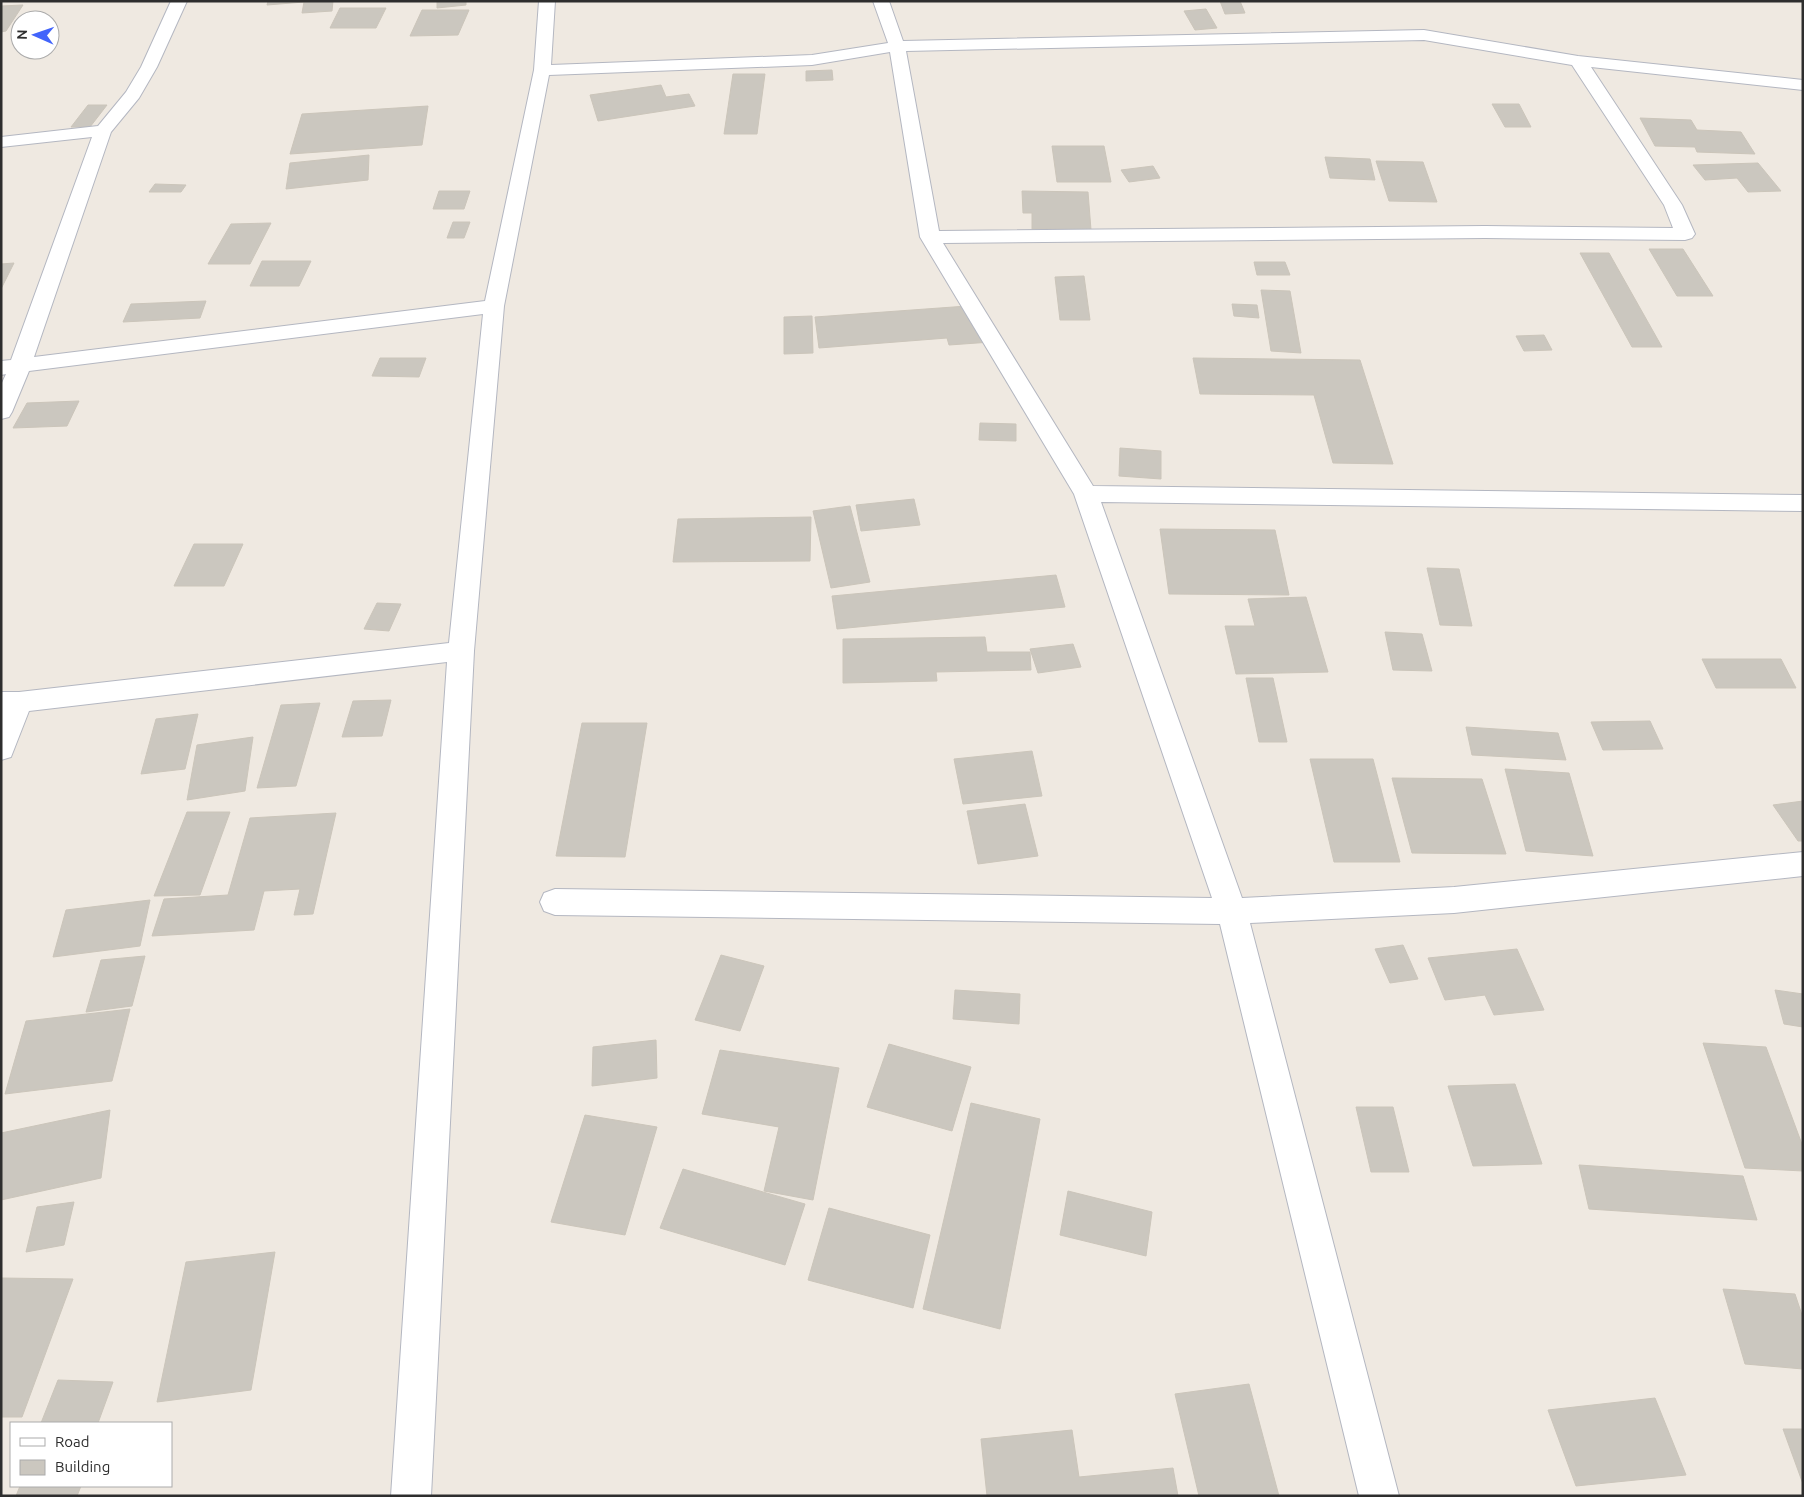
<svg xmlns="http://www.w3.org/2000/svg" width="1804" height="1497" font-family="Ubuntu,sans-serif">
  <style>
    .building { fill: #cbc7bf; stroke: #cbc5ba }
    .lines { fill: none; stroke-linecap: round; stroke-linejoin: round }
    .minor-casing { stroke: #b4b7c1; stroke-width: 2 }
    .minor { fill: #fff; fill-rule: evenodd }
  </style>
  <rect width="100%" height="100%" fill="#efe9e1"/>
  <path class="building" d="M268,1H333L332,11L302,13L304,2L267,5Z
    M437,1H466V5L437,8Z
    M1220,1H1240L1245,13L1225,14Z
    M23,5L6,31L1,32V6Z
    M340,8H386L376,28H330Z
    M1206,9L1217,28L1195,30L1184,11Z
    M422,10H469L458,35L410,36Z
    M832,70L833,80L806,81V71Z
    M733,74H765L757,134H724Z
    M661,85L666,97L689,94L695,106L598,121L590,95Z
    M1492,104H1519L1531,127H1505Z
    M88,105H107L90,127H71Z
    M428,106L422,145L290,154L302,114Z
    M1640,118L1691,120L1697,130L1741,132L1755,154L1697,152L1695,147L1655,146Z
    M1052,146H1104L1111,182H1057Z
    M369,155L368,180L286,189L290,163Z
    M1325,157L1370,159L1375,180L1330,178Z
    M1376,161L1423,162L1437,202L1389,201Z
    M1758,163L1781,191L1748,192L1737,178L1705,180L1693,165Z
    M1153,166L1160,178L1129,182L1121,170Z
    M155,184L186,185L181,192H149Z
    M439,191H470L464,209H433Z
    M1022,191L1088,192L1091,230L1032,229V213H1023Z
    M453,222H470L464,238H447Z
    M271,223L250,264H208L231,224Z
    M1649,249H1683L1713,296H1677Z
    M1580,253H1609L1662,347H1632Z
    M262,261H311L299,286H250Z
    M1254,262H1285L1290,275H1257Z
    M14,263L1,289V264Z
    M1084,276L1090,320H1060L1055,277Z
    M1261,290L1290,291L1301,353L1271,351Z
    M206,301L200,318L123,322L131,304Z
    M1232,304L1257,305L1259,318L1234,316Z
    M981,305L991,342L949,345L947,338L819,348L815,317Z
    M812,316L813,353L784,354V317Z
    M1544,335L1552,350L1524,351L1516,336Z
    M380,358H426L419,377L372,376Z
    M1193,358L1360,360L1393,464L1333,463L1314,395L1200,394Z
    M79,401L67,426L13,428L27,403Z
    M980,423L1016,424V441L979,440Z
    M1120,448L1161,451V479L1119,476Z
    M914,499L920,525L861,531L856,505Z
    M850,506L870,582L831,588L813,511Z
    M811,517L810,561L673,562L678,519Z
    M1160,529L1275,530L1289,595L1169,594Z
    M194,544H243L224,586H174Z
    M1427,568L1459,569L1472,626L1440,625Z
    M1056,575L1065,607L837,629L832,596Z
    M1306,597L1328,672L1236,674L1225,626H1255L1248,599Z
    M377,603L401,604L389,631L364,629Z
    M1385,632L1422,634L1432,671L1393,670Z
    M985,637L987,652H1030L1031,670L936,672L937,681L843,683V639Z
    M1073,644L1081,667L1038,673L1030,649Z
    M1702,659H1781L1796,688H1716Z
    M1246,678H1273L1287,742H1259Z
    M391,700L382,736L342,737L353,701Z
    M320,703L296,786L257,788L281,705Z
    M198,714L185,769L141,774L156,719Z
    M1650,721L1663,749L1603,750L1591,722Z
    M582,723H647L625,857L556,856Z
    M1466,727L1558,733L1566,760L1472,755Z
    M253,737L245,791L187,800L197,745Z
    M1032,751L1042,796L963,804L954,759Z
    M1310,759H1373L1400,862H1334Z
    M1505,769L1569,773L1593,856L1526,851Z
    M1392,778L1482,779L1506,854L1412,853Z
    M1803,801V841H1798L1773,805Z
    M1025,804L1038,856L978,864L967,811Z
    M187,812H230L200,895L154,896Z
    M336,813L313,914L294,915L300,889L264,891L254,930L152,936L164,899L228,895L250,818Z
    M150,900L140,946L53,957L66,910Z
    M1403,945L1418,979L1390,983L1375,949Z
    M1517,949L1544,1010L1494,1015L1485,995L1445,1000L1428,958Z
    M721,955L764,966L740,1031L695,1020Z
    M145,956L132,1006L86,1012L101,960Z
    M955,990L1020,994L1019,1024L953,1019Z
    M1775,990L1803,994V1027L1784,1024Z
    M130,1009L112,1081L5,1094L26,1021Z
    M656,1040L657,1078L592,1086L593,1047Z
    M1703,1043L1766,1047L1803,1147V1171L1745,1168Z
    M889,1044L971,1067L952,1131L867,1107Z
    M720,1050L839,1068L813,1200L764,1191L779,1127L702,1114Z
    M1515,1084L1542,1164L1473,1166L1448,1086Z
    M971,1103L1040,1119L1000,1329L923,1309Z
    M1356,1107H1393L1409,1172H1371Z
    M110,1110L101,1178L1,1200V1133Z
    M585,1115L657,1127L625,1235L551,1222Z
    M1579,1165L1743,1176L1757,1220L1589,1209Z
    M683,1169L805,1204L785,1265L660,1228Z
    M1068,1191L1152,1212L1146,1256L1060,1235Z
    M74,1202L64,1245L26,1252L37,1207Z
    M829,1208L930,1235L913,1308L808,1280Z
    M275,1252L251,1390L157,1402L186,1262Z
    M1,1278L73,1279L22,1417H1Z
    M1723,1289L1795,1294L1803,1318V1369L1745,1364Z
    M58,1380L113,1382L98,1423H41Z
    M1249,1384L1279,1496H1199L1175,1394Z
    M1655,1398L1686,1475L1576,1486L1548,1410Z
    M1783,1429H1803V1484Z
    M1072,1430L1079,1477L1173,1468L1178,1496H987L981,1439Z
    M20,1486H81L77,1496H16Z"/>
  <g class="lines">
    <g class="minor-casing">
      <path id="minor" d="M171,1H187L157,67L139,98L111,132L34,357L485,301L534,70L539,1H555L551,65L812,55L888,43L873,1H889L903,41L1424,30L1578,56L1803,80V90L1591,67L1682,205L1695,234L1692,238L1685,240L1485,238L943,243L1093,486L1803,495V511L1101,502L1242,898L1454,887L1803,852V876L1454,913L1250,923L1399,1496H1359L1220,924L555,915L544,911L540,902L544,893L555,889L1212,898L1074,494L920,237L890,52L812,65L549,75L504,306L474,651L431,1496H391L447,662L29,711L11,757L1,760V692H19L449,643L483,314L29,371L12,412L9,417L1,419V385L6,374L1,375V361L11,360L92,137L1,147V137L98,126L126,92L141,67ZM1424,40L1572,65L1664,205L1673,228L1485,226L939,231L906,51Z"/>
    </g>
    <use href="#minor" class="minor"/>
  </g>
  <rect width="1804" height="1497" fill="none" stroke="#2e2e2e" stroke-width="5"/>
  <rect x="10" y="1422" width="162" height="65" fill="#ffffff" stroke="#ababab"/>
  <rect x="20" y="1438" width="25" height="8" fill="#ffffff" stroke="#ababab"/>
  <text x="55" y="1447" font-size="15" fill="#2e2e2e">Road</text>
  <rect x="20" y="1460" width="25" height="15" fill="#cbc7bf" stroke="#ababab"/>
  <text x="55" y="1472" font-size="15" fill="#2e2e2e">Building</text>
  <g transform="translate(35 35) rotate(272)"><circle r="24" fill="#ffffff" stroke="#ababab"/>
  <path d="M0-4L9 19L0 12L-9 19Z" fill="#4264fb"/>
  <text y="-8" font-size="14" font-weight="bold" text-anchor="middle" fill="#2e2e2e">N</text>
  </g>
</svg>
